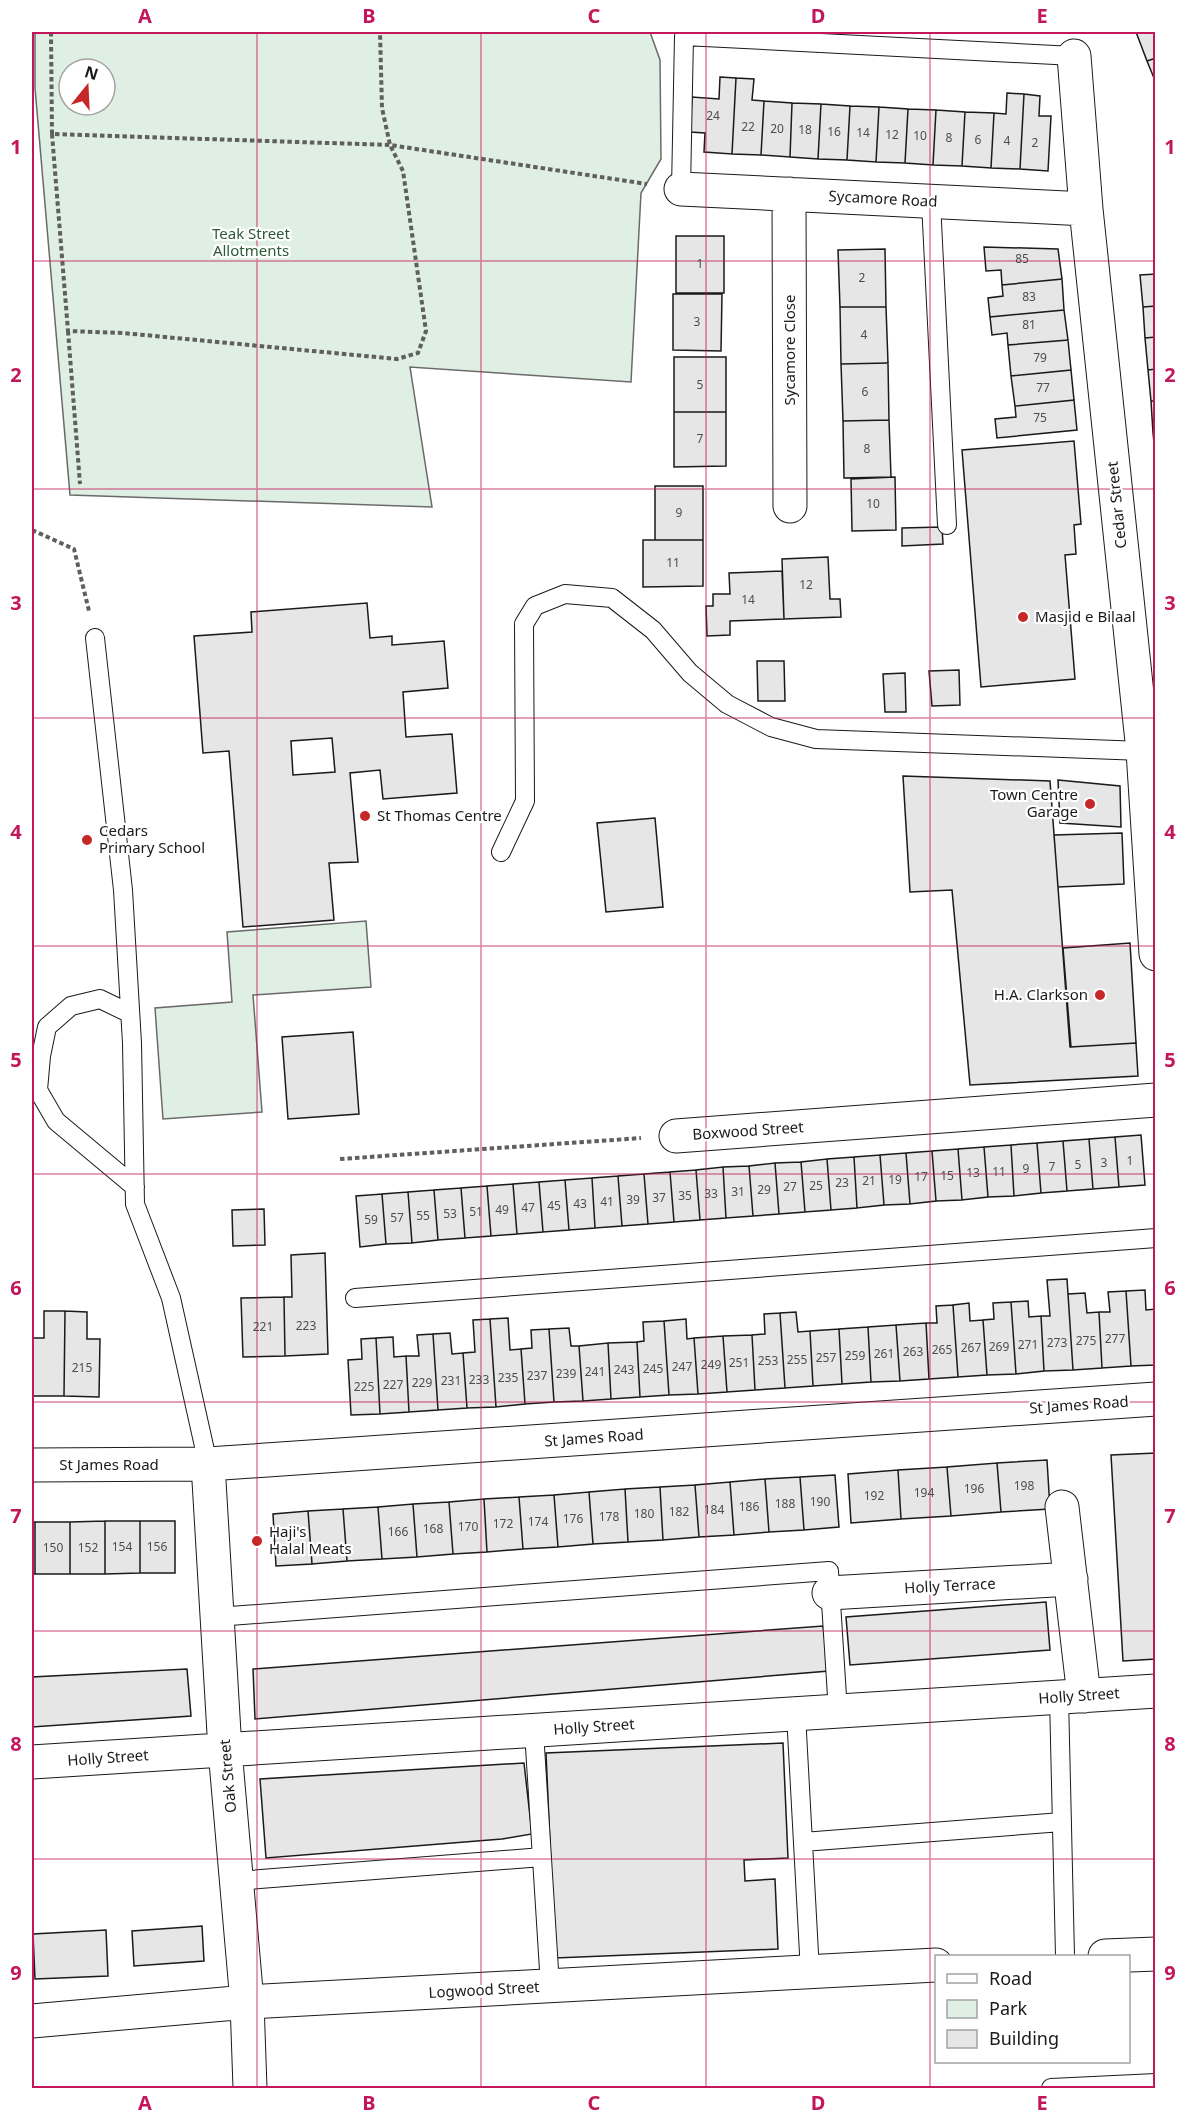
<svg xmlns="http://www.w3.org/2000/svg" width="1187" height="2120" font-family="'Noto Sans',sans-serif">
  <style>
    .green { fill: #e0efe3; stroke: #6a6a6a; stroke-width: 1.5; fill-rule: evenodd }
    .building { fill: #e6e6e6; stroke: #1a1a1a; stroke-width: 1.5; fill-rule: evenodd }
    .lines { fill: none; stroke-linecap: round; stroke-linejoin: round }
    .service-casing { stroke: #1a1a1a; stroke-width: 20 }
    .minor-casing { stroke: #1a1a1a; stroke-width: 35 }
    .path { stroke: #5f5f5f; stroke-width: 4; stroke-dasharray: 4.5 3; stroke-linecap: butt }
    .service { stroke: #fff; stroke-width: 18 }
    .minor { stroke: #fff; stroke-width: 33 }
    .grid { fill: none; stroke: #c2185b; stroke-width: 1.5; stroke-opacity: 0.55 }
    .poi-dot { fill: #c62828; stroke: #fff; stroke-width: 2 }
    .labels { text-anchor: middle; stroke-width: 4.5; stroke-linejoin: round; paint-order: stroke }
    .number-label { font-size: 12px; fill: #4d4d4d }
    .street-label { font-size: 15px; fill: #1a1a1a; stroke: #fff }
    .park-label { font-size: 15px; fill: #2b5a34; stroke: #fff }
    .poi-label { font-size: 15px; fill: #1a1a1a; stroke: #fff; text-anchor: start }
    .neatline { fill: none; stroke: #c2185b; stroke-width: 2 }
    .grid-label { font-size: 20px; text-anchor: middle; font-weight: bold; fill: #c2185b }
  </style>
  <rect width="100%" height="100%" fill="#fff"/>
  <path class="green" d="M35,32H650L660,60L661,159L641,193L631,382L410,367L432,507L70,495L35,88ZM69,69H105V105H69Z
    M366,921L371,987L253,995L262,1112L163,1119L155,1008L232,1002L227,932Z"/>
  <path class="building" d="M1136,32H1156V58L1147,61Z
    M1156,58V83L1147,61Z
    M720,77L736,78L732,154L704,152L705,133L690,132L692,97L719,99Z
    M736,78L754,79L752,100L764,101L761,155L732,154Z
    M1007,93L1024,94L1020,169L991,168L994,113L1006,114Z
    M1024,94L1040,96L1039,116H1051L1048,171L1020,169Z
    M764,101L792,103L790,157L761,155Z
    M792,103L821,104L818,159L790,157Z
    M821,104L850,106L847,160L818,159Z
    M850,106L879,107L876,162L847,160Z
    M879,107L908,109L905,163L876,162Z
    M908,109L936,110L933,165L905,163Z
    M936,110L965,112L962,166L933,165Z
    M965,112L994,113L991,168L962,166Z
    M676,236H724V293H676Z
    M984,247L1058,249L1062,279L1002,285L1001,270L986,271Z
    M885,249L886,307H840L838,250Z
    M1156,274V306L1143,307L1140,275Z
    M1062,279L1064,310L990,317L988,298L1003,296L1002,285Z
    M673,294H722L721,351L673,350Z
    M1156,306V337L1145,338L1143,307Z
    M840,307H886L888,363L841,364Z
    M1064,310L1068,340L1008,345L1007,333L992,335L990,317Z
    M1156,337V369L1148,370L1145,338Z
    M1068,340L1071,370L1011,376L1008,345Z
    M674,357H726V412H674Z
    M888,363L889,420L843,421L841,364Z
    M1156,369V401H1151L1148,370Z
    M1071,370L1074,400L1015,406L1011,376Z
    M1074,400L1077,430L997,438L995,419L1016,417L1015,406Z
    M1151,401H1156V433H1153Z
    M674,412H726V466L674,467Z
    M889,420L891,477L844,478L843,421Z
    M1153,433H1156V462Z
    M1074,441L1081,524L1074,525L1076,554L1065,555L1075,679L981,687L962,450Z
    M895,477L896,530L852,531L851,479Z
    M655,486H703V540H655Z
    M942,527L943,544L902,546V528Z
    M643,540H703V586L643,587Z
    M828,557L830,599H840L841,617L784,619L782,559Z
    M782,571L784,619L730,621V635L707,636L706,606H713V594H730L729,573Z
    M367,603L370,638L392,636V645L444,641L448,688L403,692L406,737L452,734L457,793L383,799L380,770L350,773L358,862L329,863L334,920L243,927L229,751L203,753L194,636L252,632L251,612ZM332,738L335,772L293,775L291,741Z
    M757,661H784L785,701H758Z
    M959,670L960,705L932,706L929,671Z
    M905,673L906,712H885L883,674Z
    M903,776L1050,781L1070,1047L1136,1043L1138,1076L970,1085L952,890L910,892Z
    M1058,780L1120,786L1121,827L1060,823Z
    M655,818L663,907L606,912L597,823Z
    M1122,833L1124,884L1058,887L1054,835Z
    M1130,943L1136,1043L1071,1047L1063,948Z
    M353,1032L359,1114L288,1119L282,1037Z
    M1141,1135L1145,1185L1119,1187L1115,1137Z
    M1115,1137L1119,1187L1093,1189L1089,1139Z
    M1089,1139L1093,1189L1067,1191L1063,1141Z
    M1063,1141L1067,1191L1041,1193L1037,1143Z
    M1037,1143L1041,1193L1014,1196L1011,1145Z
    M1011,1145L1014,1196L988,1197L984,1147Z
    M984,1147L988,1197L962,1200L958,1149Z
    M958,1149L962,1200L936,1201L932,1151Z
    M932,1151L936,1201L910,1204L906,1153Z
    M906,1153L910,1204L884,1205L880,1155Z
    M880,1155L884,1205L857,1208L854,1157Z
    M854,1157L857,1208L831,1210L827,1159Z
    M827,1159L831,1210L805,1212L801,1162Z
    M801,1162L805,1212L779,1214L775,1163Z
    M775,1163L779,1214L753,1216L749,1166Z
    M749,1166L753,1216L726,1218L723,1167Z
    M723,1167L726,1218L700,1220L696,1170Z
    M696,1170L700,1220L674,1222L670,1172Z
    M670,1172L674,1222L648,1224L644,1174Z
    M644,1174L648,1224L622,1226L618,1176Z
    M618,1176L622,1226L595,1228L592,1178Z
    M592,1178L595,1228L569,1230L565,1180Z
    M565,1180L569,1230L543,1232L539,1182Z
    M539,1182L543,1232L517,1234L513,1184Z
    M513,1184L517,1234L491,1236L487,1186Z
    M487,1186L491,1236L465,1238L461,1188Z
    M461,1188L465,1238L438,1240L434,1190Z
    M434,1190L438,1240L412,1243L408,1192Z
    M408,1192L412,1243L386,1244L382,1194Z
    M382,1194L386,1244L360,1247L356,1196Z
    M264,1209L265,1245L233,1246L232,1210Z
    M325,1253L328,1354L285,1356L284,1297H292L291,1255Z
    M1067,1279L1073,1370L1044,1371L1041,1316H1050L1047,1280Z
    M1145,1290L1146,1310L1156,1309V1365L1131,1366L1126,1291Z
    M1126,1291L1131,1366L1102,1368L1099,1312H1110L1108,1292Z
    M1085,1293L1087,1313L1099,1312L1102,1368L1073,1370L1068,1294Z
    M284,1297L285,1356L243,1357L241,1298Z
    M1028,1301L1029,1317L1041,1316L1044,1371L1016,1374L1011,1302Z
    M1011,1302L1016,1374L987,1375L983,1320L994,1319L993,1303Z
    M969,1303L970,1321L983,1320L987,1375L958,1377L953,1305Z
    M953,1305L958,1377L929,1379L926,1323H937L936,1306Z
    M44,1311H65L64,1396H32V1338H44Z
    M65,1311L87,1312V1339H100L99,1397L64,1396Z
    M796,1312L798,1332L810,1331L813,1386L785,1388L780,1313Z
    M780,1313L785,1388L755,1390L752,1335L765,1334L764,1314Z
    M508,1318L510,1350L521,1349L525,1404L496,1407L490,1319Z
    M490,1319L496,1407L467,1408L463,1353L475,1352L473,1320Z
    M686,1319L687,1339L694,1338L698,1394L669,1395L664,1321Z
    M664,1321L669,1395L640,1397L637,1342L644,1341L643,1322Z
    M926,1323L929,1379L900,1381L896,1325Z
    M896,1325L900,1381L871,1382L868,1327Z
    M868,1327L871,1382L842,1384L839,1329Z
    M569,1328L571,1346H579L583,1401L554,1402L549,1329Z
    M549,1329L554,1402L525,1404L521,1349L532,1348L531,1330Z
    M839,1329L842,1384L813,1386L810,1331Z
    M450,1333L452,1354L463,1353L467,1408L438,1410L433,1334Z
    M433,1334L438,1410L409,1412L406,1356H419L417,1335Z
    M752,1335L755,1390L727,1392L723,1336Z
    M723,1336L727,1392L698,1394L694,1338Z
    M393,1337L394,1357L406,1356L409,1412L380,1414L376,1338Z
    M376,1338L380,1414L351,1415L348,1360L362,1359L361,1339Z
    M637,1342L640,1397L611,1399L608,1343Z
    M608,1343L611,1399L583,1401L579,1346Z
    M1156,1453V1659L1123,1661L1111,1455Z
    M1047,1460L1050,1509L1001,1512L997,1463Z
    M997,1463L1001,1512L951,1516L947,1467Z
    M947,1467L951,1516L901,1519L898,1470Z
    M898,1470L901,1519L851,1523L848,1474Z
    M835,1475L839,1527L804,1530L800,1477Z
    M800,1477L804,1530L769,1532L765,1479Z
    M765,1479L769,1532L734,1535L730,1482Z
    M730,1482L734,1535L699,1537L695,1485Z
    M695,1485L699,1537L663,1540L660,1487Z
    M660,1487L663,1540L628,1542L625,1489Z
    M625,1489L628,1542L593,1544L589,1492Z
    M589,1492L593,1544L558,1547L554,1495Z
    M554,1495L558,1547L523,1549L519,1497Z
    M519,1497L523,1549L487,1552L484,1499Z
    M484,1499L487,1552L453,1554L449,1502Z
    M449,1502L453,1554L417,1557L413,1504Z
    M413,1504L417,1557L382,1559L378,1507Z
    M378,1507L382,1559L347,1561L343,1509Z
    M343,1509L347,1561L312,1564L308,1511Z
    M308,1511L312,1564L276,1566L273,1514Z
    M105,1521V1574H70V1522Z
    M105,1521H140V1573L105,1574Z
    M140,1521H175V1573H140Z
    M32,1522H35V1574H32Z
    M35,1522H70V1574H35Z
    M1046,1602L1050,1650L850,1665L846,1617Z
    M823,1626L829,1671L255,1719L253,1669Z
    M187,1669L191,1716L32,1727V1677Z
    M783,1743L788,1858L744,1860L745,1881L775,1879L778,1949L555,1958L546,1753Z
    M524,1763L532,1834L502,1839L266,1858L260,1779Z
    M202,1926L204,1961L134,1966L132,1931Z
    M106,1930L108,1976L35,1979L33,1934Z"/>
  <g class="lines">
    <g class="service-casing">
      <path id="service" d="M681,189L684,36L1074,56
        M931,202L947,525
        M95,638L123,890L132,1043L135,1204L171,1298L208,1464
        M501,852L525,801L524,624L535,606L565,594L612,598L653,630L690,673L727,704L771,727L816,739L1143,751
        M129,1013L100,999L71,1006L47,1027L41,1056L38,1090L56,1121L135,1187
        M355,1298L1156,1238
        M217,1617L829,1571L838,1712
        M1059,1697L1065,1956
        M796,1714L810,1972
        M534,1731L550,1986
        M803,1842L1062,1822
        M236,1881L542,1857
        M1051,2088L1156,2083"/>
    </g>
    <g class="minor-casing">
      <path id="minor" d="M1074,56L1086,209L1143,751L1156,954
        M681,189L1086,209
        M789,194L790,506
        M676,1136L1156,1100
        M208,1464L225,1750L247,2002L250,2088
        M32,1465L208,1464L1156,1399
        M1062,1507L1084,1696
        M829,1593L1071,1579
        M32,1762L1156,1691
        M1105,1956L1156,1954
        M32,2021L247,2002L936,1965"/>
    </g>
    <path class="path" d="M51,32L52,134L390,145L647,184
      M52,134L68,331L123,333L397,359L418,353L426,331L403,171L390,145L382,108L380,32
      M68,331L80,484
      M32,530L74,549L89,611
      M340,1159L641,1138"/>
    <use href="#service" class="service"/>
    <use href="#minor" class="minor"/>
  </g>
  <path class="grid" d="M257,32V2088M481,32V2088M706,32V2088M930,32V2088M32,261H1156M32,489H1156M32,718H1156M32,946H1156M32,1174H1156M32,1402H1156M32,1631H1156M32,1859H1156"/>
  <g class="poi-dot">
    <circle cx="1023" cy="617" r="6"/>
    <circle cx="1090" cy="804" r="6"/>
    <circle cx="365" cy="816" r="6"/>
    <circle cx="87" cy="840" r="6"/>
    <circle cx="1100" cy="995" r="6"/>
    <circle cx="257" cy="1541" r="6"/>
  </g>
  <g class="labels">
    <g class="number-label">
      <text x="713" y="120">24</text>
      <text x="748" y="131">22</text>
      <text x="777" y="133">20</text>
      <text x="805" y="134">18</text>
      <text x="834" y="136">16</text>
      <text x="863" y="137">14</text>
      <text x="892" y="139">12</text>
      <text x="920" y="140">10</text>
      <text x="949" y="142">8</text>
      <text x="978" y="144">6</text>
      <text x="1007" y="145">4</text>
      <text x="1035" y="147">2</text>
      <text x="1022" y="263">85</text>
      <text x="700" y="268">1</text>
      <text x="862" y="282">2</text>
      <text x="1029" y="301">83</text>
      <text x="697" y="326">3</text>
      <text x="1029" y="329">81</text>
      <text x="864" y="339">4</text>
      <text x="1040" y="362">79</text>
      <text x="700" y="389">5</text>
      <text x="1043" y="392">77</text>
      <text x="865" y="396">6</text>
      <text x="1040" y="422">75</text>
      <text x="700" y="443">7</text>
      <text x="867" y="453">8</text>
      <text x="873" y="508">10</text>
      <text x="679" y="517">9</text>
      <text x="673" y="567">11</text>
      <text x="806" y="589">12</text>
      <text x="748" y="604">14</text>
      <text x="1130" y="1165">1</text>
      <text x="1104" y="1167">3</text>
      <text x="1078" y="1169">5</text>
      <text x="1052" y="1171">7</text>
      <text x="1026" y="1173">9</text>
      <text x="999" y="1176">11</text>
      <text x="973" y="1177">13</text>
      <text x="947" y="1180">15</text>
      <text x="921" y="1181">17</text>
      <text x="895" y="1184">19</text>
      <text x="869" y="1185">21</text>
      <text x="842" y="1187">23</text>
      <text x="816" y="1190">25</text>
      <text x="790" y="1191">27</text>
      <text x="764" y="1194">29</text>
      <text x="738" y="1196">31</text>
      <text x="711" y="1198">33</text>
      <text x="685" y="1200">35</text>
      <text x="659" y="1202">37</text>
      <text x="633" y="1204">39</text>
      <text x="607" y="1206">41</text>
      <text x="580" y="1208">43</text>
      <text x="554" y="1210">45</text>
      <text x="528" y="1212">47</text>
      <text x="502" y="1214">49</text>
      <text x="476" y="1216">51</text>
      <text x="450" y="1218">53</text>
      <text x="423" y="1220">55</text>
      <text x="397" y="1222">57</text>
      <text x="371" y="1224">59</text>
      <text x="306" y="1330">223</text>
      <text x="263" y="1331">221</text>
      <text x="1115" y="1343">277</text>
      <text x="1086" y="1345">275</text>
      <text x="1057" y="1347">273</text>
      <text x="1028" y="1349">271</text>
      <text x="999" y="1351">269</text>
      <text x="971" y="1352">267</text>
      <text x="942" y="1354">265</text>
      <text x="913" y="1356">263</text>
      <text x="884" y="1358">261</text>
      <text x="855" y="1360">259</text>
      <text x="826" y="1362">257</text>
      <text x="797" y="1364">255</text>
      <text x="768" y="1365">253</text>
      <text x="739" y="1367">251</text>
      <text x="711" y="1369">249</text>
      <text x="682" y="1371">247</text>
      <text x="82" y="1372">215</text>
      <text x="653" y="1373">245</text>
      <text x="624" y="1374">243</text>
      <text x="595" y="1376">241</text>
      <text x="566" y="1378">239</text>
      <text x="537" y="1380">237</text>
      <text x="508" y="1382">235</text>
      <text x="479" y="1384">233</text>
      <text x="451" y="1385">231</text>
      <text x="422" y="1387">229</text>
      <text x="393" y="1389">227</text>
      <text x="364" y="1391">225</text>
      <text x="1024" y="1490">198</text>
      <text x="974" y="1493">196</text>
      <text x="924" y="1497">194</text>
      <text x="874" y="1500">192</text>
      <text x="820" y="1506">190</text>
      <text x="785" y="1508">188</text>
      <text x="749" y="1511">186</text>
      <text x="714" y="1514">184</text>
      <text x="679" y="1516">182</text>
      <text x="644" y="1518">180</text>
      <text x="609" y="1521">178</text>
      <text x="573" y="1523">176</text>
      <text x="538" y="1526">174</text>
      <text x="503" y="1528">172</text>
      <text x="468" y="1531">170</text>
      <text x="433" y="1533">168</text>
      <text x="398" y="1536">166</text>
      <text x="122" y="1551">154</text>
      <text x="157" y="1551">156</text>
      <text x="53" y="1552">150</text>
      <text x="88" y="1552">152</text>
    </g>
    <g class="street-label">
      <text transform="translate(883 199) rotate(3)" y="5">Sycamore Road</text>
      <text transform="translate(790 350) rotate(-90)" y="5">Sycamore Close</text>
      <text transform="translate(1117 505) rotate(-96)" y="5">Cedar Street</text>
      <text transform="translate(748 1131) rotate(-4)" y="5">Boxwood Street</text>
      <text transform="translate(1079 1405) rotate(-4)" y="5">St James Road</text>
      <text transform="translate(594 1438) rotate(-4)" y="5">St James Road</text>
      <text x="109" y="1470">St James Road</text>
      <text transform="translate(950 1586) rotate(-3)" y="5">Holly Terrace</text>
      <text transform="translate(1079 1696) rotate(-4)" y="5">Holly Street</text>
      <text transform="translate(594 1727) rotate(-4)" y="5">Holly Street</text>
      <text transform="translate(108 1758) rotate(-4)" y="5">Holly Street</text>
      <text transform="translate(228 1776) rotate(-95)" y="5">Oak Street</text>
      <text transform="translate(484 1990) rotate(-3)" y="5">Logwood Street</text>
    </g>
    <g class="park-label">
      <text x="251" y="239">Teak Street<tspan x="251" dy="17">Allotments</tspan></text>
    </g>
    <g class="poi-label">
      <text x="1035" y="622">Masjid e Bilaal</text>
      <text x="1078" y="800" text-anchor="end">Town Centre<tspan x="1078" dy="17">Garage</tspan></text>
      <text x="377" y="821">St Thomas Centre</text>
      <text x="99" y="836">Cedars<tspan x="99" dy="17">Primary School</tspan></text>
      <text x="1088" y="1000" text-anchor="end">H.A. Clarkson</text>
      <text x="269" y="1537">Haji's<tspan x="269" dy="17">Halal Meats</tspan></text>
    </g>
  </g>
  <rect width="1187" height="2120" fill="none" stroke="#ffffff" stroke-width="66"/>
  <rect x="935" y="1955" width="195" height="108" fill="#ffffff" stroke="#a3a3a3" stroke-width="1.5"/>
  <rect x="947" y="1974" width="30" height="9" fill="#ffffff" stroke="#a3a3a3" stroke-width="1.5"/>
  <text x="989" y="1985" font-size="18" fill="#1a1a1a">Road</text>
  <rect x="947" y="2000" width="30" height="18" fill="#e0efe3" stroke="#a3a3a3" stroke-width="1.5"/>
  <text x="989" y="2015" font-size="18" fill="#1a1a1a">Park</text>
  <rect x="947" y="2030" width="30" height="18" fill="#e6e6e6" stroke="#a3a3a3" stroke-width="1.5"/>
  <text x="989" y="2045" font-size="18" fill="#1a1a1a">Building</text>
  <g transform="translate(87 87) rotate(18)"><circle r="28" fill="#ffffff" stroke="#a3a3a3" stroke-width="1.5"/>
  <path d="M0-4.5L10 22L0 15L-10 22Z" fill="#c62828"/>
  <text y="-9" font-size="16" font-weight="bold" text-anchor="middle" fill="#1a1a1a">N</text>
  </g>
  <rect x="33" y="33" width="1121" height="2054" class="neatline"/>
  <g class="grid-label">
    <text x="145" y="23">A</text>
    <text x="369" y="23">B</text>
    <text x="594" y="23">C</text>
    <text x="818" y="23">D</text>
    <text x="1042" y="23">E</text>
    <text x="16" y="154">1</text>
    <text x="1170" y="154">1</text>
    <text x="16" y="382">2</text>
    <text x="1170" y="382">2</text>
    <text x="16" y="610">3</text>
    <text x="1170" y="610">3</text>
    <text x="16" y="839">4</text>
    <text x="1170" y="839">4</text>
    <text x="16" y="1067">5</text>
    <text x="1170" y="1067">5</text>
    <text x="16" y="1295">6</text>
    <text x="1170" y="1295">6</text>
    <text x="16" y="1523">7</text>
    <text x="1170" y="1523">7</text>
    <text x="16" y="1751">8</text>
    <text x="1170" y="1751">8</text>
    <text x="16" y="1980">9</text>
    <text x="1170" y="1980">9</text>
    <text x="145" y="2110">A</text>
    <text x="369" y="2110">B</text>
    <text x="594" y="2110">C</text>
    <text x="818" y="2110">D</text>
    <text x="1042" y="2110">E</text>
  </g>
</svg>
